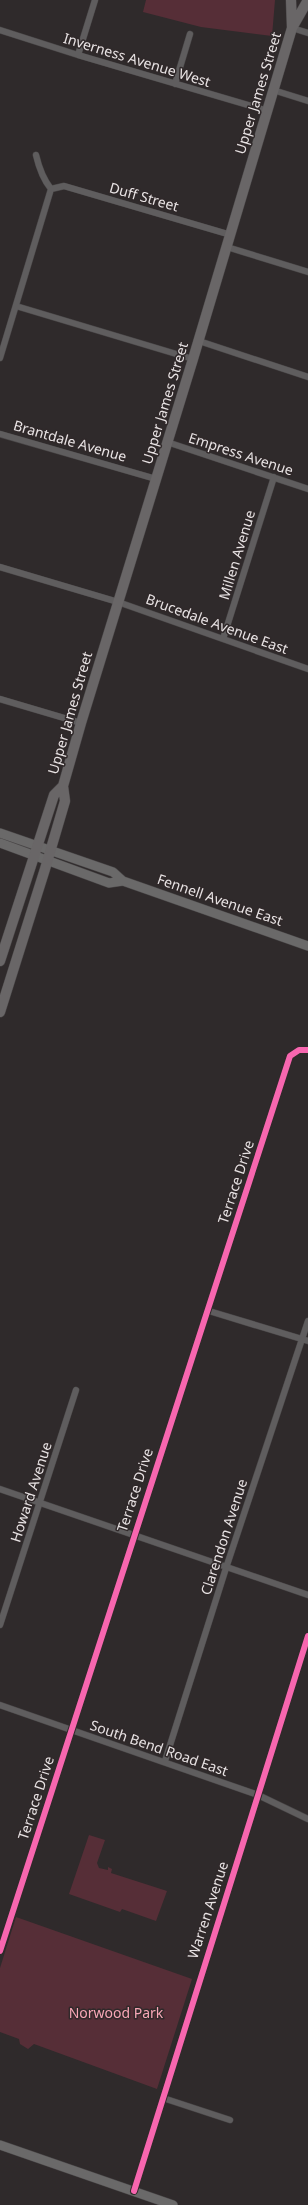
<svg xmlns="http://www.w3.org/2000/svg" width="308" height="2205" font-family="'Noto Sans',sans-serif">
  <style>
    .green { fill: #562e37 }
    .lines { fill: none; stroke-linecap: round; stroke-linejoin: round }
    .street-casing { stroke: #484546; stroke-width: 7 }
    .secondary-casing { stroke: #484546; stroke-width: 10 }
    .primary-casing { stroke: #484546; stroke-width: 11 }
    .street { stroke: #5f5d5e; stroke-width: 6 }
    .secondary { stroke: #6a6969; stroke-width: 9 }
    .primary { stroke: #696667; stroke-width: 10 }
    .cycleway-casing { stroke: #30292a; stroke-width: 8 }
    .cycleway { stroke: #f766af; stroke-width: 6 }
    .labels { text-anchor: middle; stroke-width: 3; stroke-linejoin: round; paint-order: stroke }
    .street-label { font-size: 14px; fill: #e8e3e4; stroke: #30292a }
    .park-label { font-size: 14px; fill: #f8a6b6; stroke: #30292a }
  </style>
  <rect width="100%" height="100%" fill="#2f2a2b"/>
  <path class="green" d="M146,0H275L272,36L201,27L143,12Z
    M89,1835L105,1840L97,1863L99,1868L108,1870V1867L112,1869L111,1873L167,1891L156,1921L122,1909L120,1912L69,1894Z
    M16,1917L192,1979L157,2089L34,2044L28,2049L20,2044L19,2039L0,2032V1968Z"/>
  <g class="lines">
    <g class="street-casing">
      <path id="street" d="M292,28L308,33
        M0,30L78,55L268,111
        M78,55L95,0
        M175,84L190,34
        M273,90L308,101
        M36,155C39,168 43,179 51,189
        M51,189L64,186L231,235
        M227,247L308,272
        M16,306L193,359
        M199,341L308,377
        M0,358L51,189
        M0,434L156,479
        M167,442L308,489
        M0,567L118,602L308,669
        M223,639L274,477
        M0,699L81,723
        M209,1311L308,1341
        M0,1489L308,1595
        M0,1625L76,1390
        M0,1705L258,1795L308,1819
        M165,1761L226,1568L308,1321
        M0,1951L290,1056L299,1050H308
        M163,2098L230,2120
        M134,2191L308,1636"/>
    </g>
    <g class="secondary-casing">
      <path id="secondary" d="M0,833L113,872L123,881L308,946
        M0,843L109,883L123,881
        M0,2145L173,2205"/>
    </g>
    <g class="primary-casing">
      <path id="primary" d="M291,0L292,28
        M0,961L54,795L63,786
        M0,1012L45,869L65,801L63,786L81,723L193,359L292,28L308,0"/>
    </g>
    <use href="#street" class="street"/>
    <use href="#secondary" class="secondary"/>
    <use href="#primary" class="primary"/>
    <g class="cycleway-casing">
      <path id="cycleway" d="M0,1951L290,1056L299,1050H308
        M134,2191L308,1636"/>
    </g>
    <use href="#cycleway" class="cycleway"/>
  </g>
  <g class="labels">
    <g class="street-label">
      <text transform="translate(137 60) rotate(17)" y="5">Inverness Avenue West</text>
      <text transform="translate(258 93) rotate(-73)" y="5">Upper James Street</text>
      <text transform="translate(144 197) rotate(16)" y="5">Duff Street</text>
      <text transform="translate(165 403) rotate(-73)" y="5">Upper James Street</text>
      <text transform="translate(70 441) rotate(16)" y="5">Brantdale Avenue</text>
      <text transform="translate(241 454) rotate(18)" y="5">Empress Avenue</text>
      <text transform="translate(237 555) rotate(-73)" y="5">Millen Avenue</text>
      <text transform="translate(217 624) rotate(20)" y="5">Brucedale Avenue East</text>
      <text transform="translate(70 713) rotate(-74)" y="5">Upper James Street</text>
      <text transform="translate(220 900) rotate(19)" y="5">Fennell Avenue East</text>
      <text transform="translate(236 1182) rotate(-72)" y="5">Terrace Drive</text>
      <text transform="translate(135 1490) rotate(-72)" y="5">Terrace Drive</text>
      <text transform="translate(31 1492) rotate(-72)" y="5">Howard Avenue</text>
      <text transform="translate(224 1537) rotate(-72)" y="5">Clarendon Avenue</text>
      <text transform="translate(159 1748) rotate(19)" y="5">South Bend Road East</text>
      <text transform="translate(36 1798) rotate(-72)" y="5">Terrace Drive</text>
      <text transform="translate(208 1910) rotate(-72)" y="5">Warren Avenue</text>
    </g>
    <g class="park-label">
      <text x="116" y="2018">Norwood Park</text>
    </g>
  </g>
</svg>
